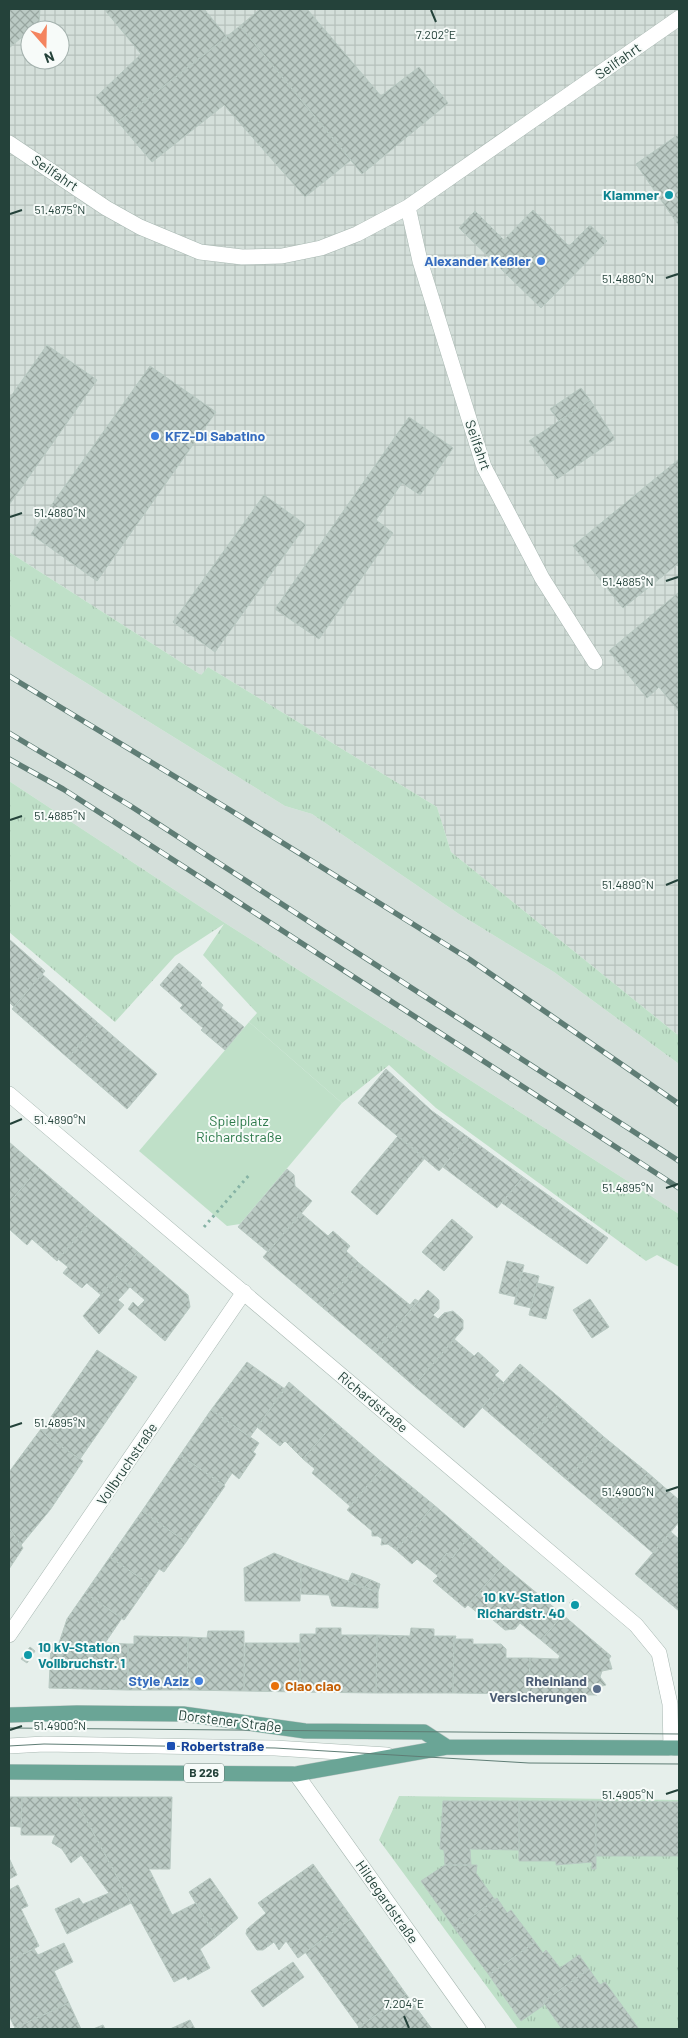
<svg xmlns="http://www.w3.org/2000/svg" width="688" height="2038" font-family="Barlow,sans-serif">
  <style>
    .built { fill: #d4dfda }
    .industrial { fill: url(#industrial-grid); fill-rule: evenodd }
    .grass { fill: url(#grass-tufts) }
    .green { fill: #bfe0c8 }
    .building { fill: url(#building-cross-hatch); stroke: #b8c9c2 }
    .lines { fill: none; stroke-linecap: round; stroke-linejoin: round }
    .minor-casing { stroke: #a8b8b2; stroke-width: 16 }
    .major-casing { stroke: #c2cac8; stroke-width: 16 }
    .path { stroke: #86b3a5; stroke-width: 3; stroke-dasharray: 2.5 4; stroke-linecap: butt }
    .minor { stroke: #fff; stroke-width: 15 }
    .major { stroke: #6aa596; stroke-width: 15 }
    .tram { stroke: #5f7d75; stroke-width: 1 }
    .rail-casing { stroke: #5f7d75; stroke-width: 5.5 }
    .rail { stroke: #f7fbf9; stroke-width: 4; stroke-dasharray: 11; stroke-linecap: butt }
    .ticks { fill: none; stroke: #24423a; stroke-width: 2 }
    .culture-dot { fill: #0f9aa8; stroke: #f7fbf9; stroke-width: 2 }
    .shop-dot { fill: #3f7fe0; stroke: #f7fbf9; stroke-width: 2 }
    .food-dot { fill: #e8710a; stroke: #f7fbf9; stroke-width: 2 }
    .service-dot { fill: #5c6f8a; stroke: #f7fbf9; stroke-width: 2 }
    .transit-dot { fill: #1a4fb4; stroke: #f7fbf9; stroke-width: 2 }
    .labels { text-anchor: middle; stroke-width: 4; stroke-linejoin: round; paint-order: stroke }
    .shield { fill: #f7fbf9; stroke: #637a73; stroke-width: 1 }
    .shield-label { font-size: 12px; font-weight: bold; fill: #24423a }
    .street-label { font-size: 14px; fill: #24423a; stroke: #f7fbf9 }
    .culture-label { font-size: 14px; font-weight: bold; fill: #0d838f; stroke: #f7fbf9; text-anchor: end }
    .shop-label { font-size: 14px; font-weight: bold; fill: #366cbe; stroke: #f7fbf9; text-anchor: end }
    .park-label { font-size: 14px; fill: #2d7a4b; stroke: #f7fbf9 }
    .service-label { font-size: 14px; font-weight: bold; fill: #4e5e75; stroke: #f7fbf9; text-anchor: end }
    .food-label { font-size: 14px; font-weight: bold; fill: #c56008; stroke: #f7fbf9; text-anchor: start }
    .transit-label { font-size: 14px; font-weight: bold; fill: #164399; stroke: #f7fbf9; text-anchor: start }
    .ticks-label { font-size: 12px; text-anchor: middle; fill: #24423a; stroke: #f7fbf9; stroke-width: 4; stroke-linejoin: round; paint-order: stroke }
  </style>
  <defs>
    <pattern id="industrial-grid" width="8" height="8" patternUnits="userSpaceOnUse" patternTransform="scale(1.25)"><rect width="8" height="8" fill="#d4dfda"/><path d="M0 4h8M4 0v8" fill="none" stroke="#b6c1bc"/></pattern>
    <pattern id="grass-tufts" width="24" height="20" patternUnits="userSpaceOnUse" patternTransform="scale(1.25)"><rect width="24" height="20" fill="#bfe0c8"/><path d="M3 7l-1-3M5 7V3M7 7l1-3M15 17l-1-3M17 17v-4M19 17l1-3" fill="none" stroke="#a4c1ad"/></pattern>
    <pattern id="building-cross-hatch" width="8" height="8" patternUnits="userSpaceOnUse" patternTransform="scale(1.25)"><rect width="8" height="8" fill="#bbcac4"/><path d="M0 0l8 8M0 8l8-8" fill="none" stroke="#98a6a0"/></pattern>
  </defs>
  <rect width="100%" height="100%" fill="#e6efeb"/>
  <path class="built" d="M9,635L285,806L312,814L459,914L554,972L679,1064V1214L225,923L9,781Z"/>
  <path class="industrial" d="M9,9H679V1036L451,852L437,807L208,667L201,675L9,552ZM30,30H60V60H30Z"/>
  <path class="grass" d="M9,552L201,675L208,667L437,807L451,852L679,1036V1064L554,972L459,914L312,814L285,806L9,635Z
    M9,781L225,923L679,1214V1267L657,1255L646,1261L436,1108L389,1065L342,1103L249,1022L257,1013L203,955L224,924L175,956L115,1022L9,932Z
    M399,1796L679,1800V2029H518L379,1840Z"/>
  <path class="green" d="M249,1022L342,1103L240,1224L227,1226L139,1151Z"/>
  <path class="building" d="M9,9H40L39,23L9,48Z
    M104,9H204L227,37L118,122L96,97L141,54Z
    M260,9H307L381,96L419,67L448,103L362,174L240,26Z
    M240,26L351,160L305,197L224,105L152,162L118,122Z
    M679,134V226L636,164Z
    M533,210L569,246L590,225L607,241L541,308L459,228L475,211L504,240Z
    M47,345L97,380L9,505V399Z
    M150,366L216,412L97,581L31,534Z
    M581,388L590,400L559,421L550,409Z
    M590,400L615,439L557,479L529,441Z
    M409,417L453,448L420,495L402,483L376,520L393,533L319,639L275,609Z
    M679,459V563L623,608L573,546Z
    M264,495L306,525L215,652L173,622Z
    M679,592V712L659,687L647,698L609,651Z
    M9,939L45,971L14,1007L9,1002Z
    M179,963L202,983L200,985L223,1005L221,1008L244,1027L225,1050L201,1030L203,1028L180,1008L183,1005L160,985Z
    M42,974L98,1023L68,1058L12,1009Z
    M98,1023L157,1074L127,1109L68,1058Z
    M386,1069L432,1111L468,1137L439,1171L358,1103Z
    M398,1136L425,1158L377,1215L351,1192Z
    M468,1137L523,1177L497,1208L443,1167Z
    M9,1142L39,1168L9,1203Z
    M39,1168L95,1216L57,1261L32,1239L27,1245L9,1229V1203Z
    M287,1169L294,1175L295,1186L312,1201L268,1252L238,1227Z
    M523,1177L608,1238L587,1264L502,1203Z
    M301,1213L328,1236L333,1231L350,1246L346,1251L359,1263L322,1307L263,1257Z
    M95,1216L138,1252L101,1295L87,1283L82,1288L63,1273L68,1267L58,1259Z
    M452,1219L473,1237L444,1271L422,1252Z
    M138,1252L188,1295L190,1307L165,1341L128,1309L133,1302L138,1307L145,1300L117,1276Z
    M507,1261L524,1265L516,1297L499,1293Z
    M359,1263L410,1305L415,1299L418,1301L375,1352L322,1307Z
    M522,1272L539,1276L531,1308L514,1304Z
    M117,1276L130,1287L118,1300L124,1305L99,1334L83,1316Z
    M537,1283L554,1287L546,1319L529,1315Z
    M428,1290L439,1300V1309L433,1315L438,1319L444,1313L453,1311L463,1320V1329L414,1386L375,1352Z
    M590,1299L609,1327L592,1338L573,1310Z
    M454,1339L474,1356L478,1352L499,1371L495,1375L504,1383L464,1428L414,1386Z
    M97,1350L137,1377L80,1459L49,1438L42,1430Z
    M247,1362L285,1389L250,1437L211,1410Z
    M520,1364L562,1400L525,1444L482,1407Z
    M289,1382L335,1422L303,1459L285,1441L280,1446L257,1427Z
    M562,1400L604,1437L567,1480L525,1444Z
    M211,1410L259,1443L253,1452L256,1454L239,1479L232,1473L224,1485L180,1455Z
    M335,1422L385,1465L350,1506L312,1473L315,1469L303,1459Z
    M41,1429L49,1438L83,1461L50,1510L21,1545L9,1528V1472Z
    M604,1437L648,1473L611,1517L567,1480Z
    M180,1455L225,1486L186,1542L142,1511Z
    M385,1465L434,1505L396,1550L388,1544L381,1545L382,1539L378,1536H372V1531L347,1510Z
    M648,1473L679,1500V1522L653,1553L611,1517Z
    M434,1505L470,1536L452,1558L447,1553L432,1571L417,1559L412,1564L396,1550Z
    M142,1511L186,1542L164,1572L159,1569L149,1584L110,1557Z
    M9,1528L23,1548L9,1569Z
    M671,1532L679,1539V1611L635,1574Z
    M470,1536L503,1565L465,1608L433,1581L438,1576L432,1571L447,1553L452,1558Z
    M274,1553L301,1564L300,1601H245L244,1568Z
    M110,1557L149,1584L124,1620L85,1593Z
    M301,1564L378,1592V1608L332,1606L329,1595L301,1594Z
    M503,1565L563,1615L541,1640L520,1623L515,1629L505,1630L486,1614L484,1618L468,1605Z
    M352,1573L371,1580L364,1588L348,1582Z
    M371,1580L380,1584L378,1592L364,1588Z
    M85,1593L122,1618L105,1643H59L67,1619Z
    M573,1599L581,1606L577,1611L569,1603Z
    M563,1615L611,1656L609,1659L612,1669L602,1671L600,1677L606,1685L598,1687L597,1695L529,1694L530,1658L558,1659L560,1656L541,1640Z
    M316,1628H341V1635H377L376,1693L300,1692V1634H316Z
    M411,1628L434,1629V1636H454L453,1693H376L377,1635L410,1636Z
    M208,1631H244V1691L187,1690L188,1637L207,1638Z
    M134,1636L188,1637L187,1690H128V1644H134Z
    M454,1636H456L455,1639H473V1644H501L506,1649V1658H530L529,1694L453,1693Z
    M105,1643L128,1644V1690L49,1688L51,1644Z
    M245,1643H300V1692L244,1691Z
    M30,1647L35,1651L27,1663L21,1659Z
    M9,1797H22L21,1827L9,1826Z
    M22,1797H74L131,1903L67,1934L55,1909L79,1898L83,1904L109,1893L81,1855L71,1863L62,1849L52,1843L55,1835H21Z
    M74,1797H172L170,1869H149L172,1915L196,1903L216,1937L200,1949L210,1968L188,1980L186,1976L174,1982Z
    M443,1801H519V1850L470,1849L471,1865H445L444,1850L440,1849Z
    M519,1801H596V1869H592V1862L556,1865V1861H519Z
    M596,1801L679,1802V1856H595Z
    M9,1858L17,1875L9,1879Z
    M313,1864L352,1918L298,1958L286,1941L279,1950L274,1942L263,1950H257L246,1934L247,1929L266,1913L258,1903Z
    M445,1865H477L476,1873L495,1900L455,1929L421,1881Z
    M210,1878L238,1918L216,1937L189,1892Z
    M18,1885L28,1906L21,1909L39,1946L9,1961V1890Z
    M497,1898L507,1913L511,1910L535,1942L489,1975L455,1929Z
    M352,1918L406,1994L359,2027L305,1952Z
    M535,1942L543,1953L546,1950L560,1968L579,1955L589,1969L543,2002L544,2005L521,2021L489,1975Z
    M64,1943L73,1962L54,1971L69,2003L15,2028L9,2016V1961L34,1949L38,1955Z
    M293,1962L304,1977L263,2007L251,1991Z
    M589,1969L600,1985L605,1982L639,2029H562L543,2002Z
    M406,1994L432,2029H357L359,2027Z
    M69,2003L81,2029H15V2028Z
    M190,2020L195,2029H170Z
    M103,2025L105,2029H93Z"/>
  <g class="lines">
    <g class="minor-casing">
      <path id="minor" d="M9,143L106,208L140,227L200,252L242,257L282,256L321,248L357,234L408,207L679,18
        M408,207L420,261L484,467L542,578L595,662
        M9,1094L636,1625L659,1653L670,1704L671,1748
        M9,1635L244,1292
        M9,1746L44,1744L275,1748L387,1755
        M296,1774L478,2029"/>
    </g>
    <g class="major-casing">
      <path id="major" d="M9,1715L77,1713L183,1714L305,1731L424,1732L447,1747
        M9,1772L296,1774L447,1747L679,1748"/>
    </g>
    <path class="path" d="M204,1227L250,1174"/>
    <use href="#minor" class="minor"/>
    <use href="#major" class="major"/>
    <path class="tram" d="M9,1728L679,1734
      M9,1746L44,1744L275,1748L529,1763L679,1764"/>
    <g class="rail-casing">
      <path id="rail" d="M9,676L230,810L469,959L679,1104
        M9,733L129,805L679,1161
        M9,759L63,789L192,872L679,1188"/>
    </g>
    <use href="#rail" class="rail"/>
  </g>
  <path class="ticks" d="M431,10L436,22M10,214L22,210M666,278L678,274M10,517L22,513M666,581L678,577M10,820L22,816M666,885L678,880M10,1124L22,1119M666,1188L678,1184M10,1427L22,1423M666,1491L678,1487M10,1730L22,1726M666,1794L678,1790M404,2016L409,2028"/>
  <g class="culture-dot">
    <circle cx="669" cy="195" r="5"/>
    <circle cx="575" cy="1605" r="5"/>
    <circle cx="28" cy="1655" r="5"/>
  </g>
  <g class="shop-dot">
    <circle cx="541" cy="261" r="5"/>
    <circle cx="155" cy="436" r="5"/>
    <circle cx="199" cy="1681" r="5"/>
  </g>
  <circle class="food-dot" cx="275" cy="1686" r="5"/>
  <circle class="service-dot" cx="597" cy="1689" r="5"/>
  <rect class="transit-dot" x="166" y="1741" width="10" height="10" rx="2.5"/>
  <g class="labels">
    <rect class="shield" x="184" y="1763.5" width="40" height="19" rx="4"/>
    <g class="shield-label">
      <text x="204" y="1777">B 226</text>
    </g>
    <g class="street-label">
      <text transform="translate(618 61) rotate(-35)" y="5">Seilfahrt</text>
      <text transform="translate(55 173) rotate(34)" y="5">Seilfahrt</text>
      <text transform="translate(478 445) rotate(71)" y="5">Seilfahrt</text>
      <text transform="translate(373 1402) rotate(40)" y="5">Richardstraße</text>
      <text transform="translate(127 1464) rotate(-56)" y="5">Vollbruchstraße</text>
      <text transform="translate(230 1721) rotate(7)" y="5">Dorstener Straße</text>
      <text transform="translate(387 1902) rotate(55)" y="5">Hildegardstraße</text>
    </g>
    <g class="culture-label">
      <text x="659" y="200">Klammer</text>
      <text x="565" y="1602">10 kV-Station<tspan x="565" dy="16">Richardstr. 40</tspan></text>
      <text x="38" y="1652" text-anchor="start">10 kV-Station<tspan x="38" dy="16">Vollbruchstr. 1</tspan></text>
    </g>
    <g class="shop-label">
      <text x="531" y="266">Alexander Keßler</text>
      <text x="165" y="441" text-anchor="start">KFZ-Di Sabatino</text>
      <text x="189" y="1686">Style Aziz</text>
    </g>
    <g class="park-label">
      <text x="239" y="1126">Spielplatz<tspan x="239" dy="16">Richardstraße</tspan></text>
    </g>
    <g class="service-label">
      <text x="587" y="1686">Rheinland<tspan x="587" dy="16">Versicherungen</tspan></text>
    </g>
    <g class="food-label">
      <text x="285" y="1691">Ciao ciao</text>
    </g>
    <g class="transit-label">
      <text x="181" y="1751">Robertstraße</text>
    </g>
  </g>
  <g class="ticks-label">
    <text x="436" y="39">7.202°E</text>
    <text x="60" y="214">51.4875°N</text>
    <text x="628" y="283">51.4880°N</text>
    <text x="60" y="517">51.4880°N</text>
    <text x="628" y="586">51.4885°N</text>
    <text x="60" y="820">51.4885°N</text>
    <text x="628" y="889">51.4890°N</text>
    <text x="60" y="1124">51.4890°N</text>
    <text x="628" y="1192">51.4895°N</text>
    <text x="60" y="1427">51.4895°N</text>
    <text x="628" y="1496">51.4900°N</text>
    <text x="60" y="1730">51.4900°N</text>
    <text x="628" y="1799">51.4905°N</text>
    <text x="404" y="2008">7.204°E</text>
  </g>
  <rect width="688" height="2038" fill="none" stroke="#24423a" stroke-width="20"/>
  <g transform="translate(45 45) rotate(160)"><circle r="24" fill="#f7fbf9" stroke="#a3b1ad"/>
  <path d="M0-4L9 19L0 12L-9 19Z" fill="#f4845f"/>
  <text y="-8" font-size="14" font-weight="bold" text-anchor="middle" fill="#24423a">N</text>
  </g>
</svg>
